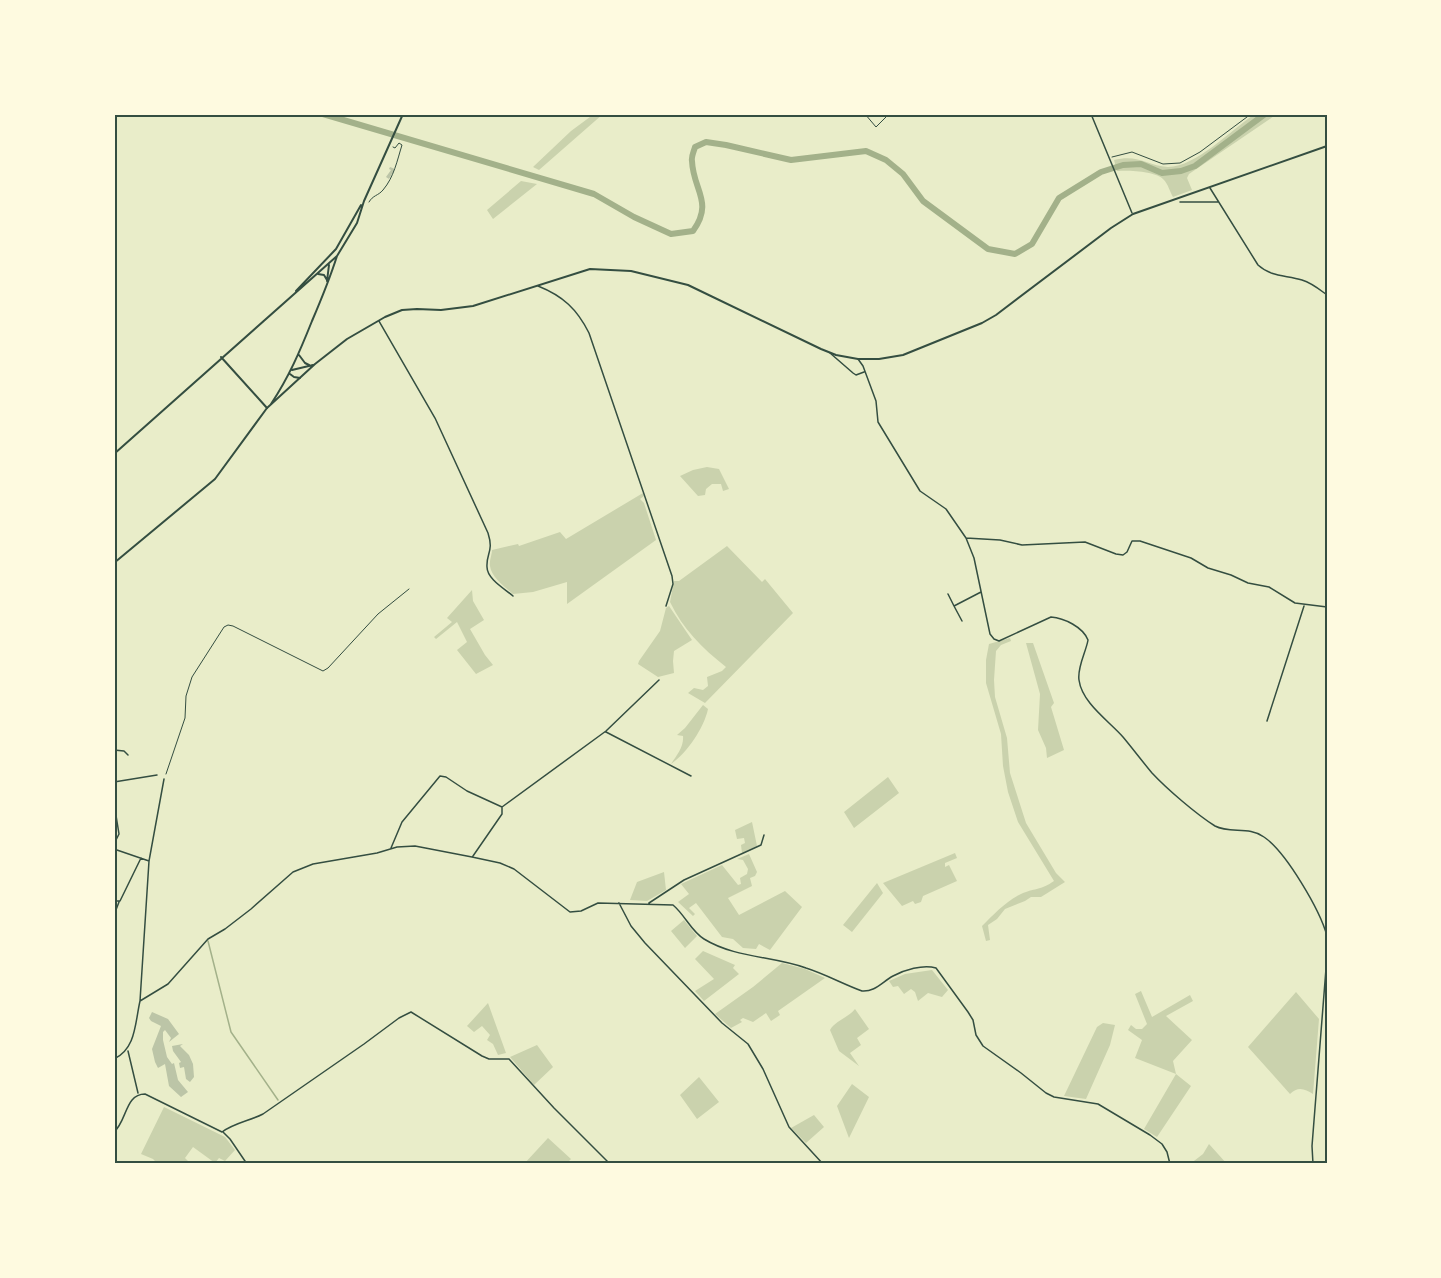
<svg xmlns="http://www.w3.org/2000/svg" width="1441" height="1278" font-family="'Roboto Condensed',sans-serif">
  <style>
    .green { fill: #cad2ad }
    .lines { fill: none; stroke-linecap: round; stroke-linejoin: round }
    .stream { stroke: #a3b18a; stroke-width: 1.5 }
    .river { stroke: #a3b18a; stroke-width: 6 }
    .building { fill: #bcc5a7 }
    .path { stroke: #344e41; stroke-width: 1 }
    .minor { stroke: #344e41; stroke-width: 1.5 }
    .tertiary { stroke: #344e41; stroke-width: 2 }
    .secondary { stroke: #344e41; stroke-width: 2 }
    .neatline { fill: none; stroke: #344e41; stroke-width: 2 }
  </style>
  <rect width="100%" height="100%" fill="#e9edc9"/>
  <path class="green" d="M594,114H603L539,170L533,167L571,131Z
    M1255,114H1277L1189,174L1187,178L1192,190L1173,197C1170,192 1168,184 1164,180C1157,171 1128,170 1117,171L1114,160C1139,154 1147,166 1168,167C1196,167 1232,129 1255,114Z
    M521,181L537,184L493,219L487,210Z
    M707,467L719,469L729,489L723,491L721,484H712L706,489L705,495L698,496L680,476L693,470Z
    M643,493L644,496L640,499L644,503L656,540L567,604V582L533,592L513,594C505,587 491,577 490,566C489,561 492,555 492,550L518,544L519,546L560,532L566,539Z
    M727,546L762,582L765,579L793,613L705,703L688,693L694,688L703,690L708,686L707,677L722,671L726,667C702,648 683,629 670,602L674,581H679Z
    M472,590L473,601L484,620L470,629L485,655L493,665L476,674L457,650L467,642L457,622L436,639L434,637L452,622L447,618Z
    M669,606L692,640L674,651L673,661L674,673L658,677L638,664L639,661L660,631L666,608Z
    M1010,638L1011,641L1001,645L996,651L994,680L995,697L1007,738L1010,773L1026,823L1056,873L1065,882L1041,897H1031L1025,901L1005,909L997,919L988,925L990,940L986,941L982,926C994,914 1007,900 1023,893C1036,888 1041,890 1054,881L1018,822L1008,792L1003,766L1001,734L986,683V660L989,644Z
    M1026,643H1033L1054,703L1051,707L1064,750L1047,758L1046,748L1038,730L1040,694Z
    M703,705L708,709C704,728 687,753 671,764C677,755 684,747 683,736L677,735L685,728Z
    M888,777L899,793L854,828L844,812Z
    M752,822L757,846L742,853L741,845L745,843L744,838L737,839L735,830Z
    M955,853L957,858L945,863V867L949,865L957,881L923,896L921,902L915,904L913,901L902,906L883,883Z
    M749,854L757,872L755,876L750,878L752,886L728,898L739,915L785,891L802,907L770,950L759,944L756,949L743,948L733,939L722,937L696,903L689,908L695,914L693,916L678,902L689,894L681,884L722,865L738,885L741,884L740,878L747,874L748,869L743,860L737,859Z
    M664,872L666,890L647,901L630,900L637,882Z
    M877,883L883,893L852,932L843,925Z
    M684,920L697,936L685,948L671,931Z
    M703,951L735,965L733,968L739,974L704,1001L695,991L714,979L695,959Z
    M782,963L805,969L825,978L778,1011L780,1015L771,1021L766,1013L753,1022L743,1018L740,1020L742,1022L731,1028L715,1014L753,987Z
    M932,970L948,990L942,997L928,993L918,1001L915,992L911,989L904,994L898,986L893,987L889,981L905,974Z
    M1141,991L1152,1017L1190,995L1193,1001L1166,1016L1192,1040L1173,1061L1176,1074L1191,1086L1157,1137L1144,1129L1176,1074L1135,1058L1142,1040L1128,1030L1131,1025L1136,1029H1142L1147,1024L1135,994Z
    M1296,992L1319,1019L1313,1094C1305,1089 1298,1086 1290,1094L1248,1047Z
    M488,1003L506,1053L498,1055L493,1044L487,1040L490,1035L482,1026L474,1032L467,1026Z
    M855,1009L869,1029L857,1038L861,1045L850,1053L859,1066L839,1051L830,1030C836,1020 848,1018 855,1009Z
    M1103,1023L1115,1025L1110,1045L1086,1099L1064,1096L1097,1027Z
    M537,1045L553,1067L534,1085L510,1057Z
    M699,1077L719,1102L697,1119L680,1095Z
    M852,1084L869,1097L849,1138L837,1106Z
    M164,1107L225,1137L235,1150L225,1161L219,1158L215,1163L193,1147L185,1158L191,1164H158L153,1159L141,1154Z
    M814,1115L824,1127L806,1143L791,1128Z
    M548,1138L571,1159L566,1164H524Z
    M1209,1144L1227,1164H1190L1203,1154Z"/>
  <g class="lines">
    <path class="stream" d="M208,941L231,1032L278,1100"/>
    <path class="river" d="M323,114L594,194L634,217L671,234L693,231C714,202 693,190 692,161C691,157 694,151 695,147L706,142L726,145L791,160L866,151L886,160L903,174L923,201L988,249L1015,254L1032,244L1059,198L1101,172L1123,165L1141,164L1162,173L1181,171L1195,166L1265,114"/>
  </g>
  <path class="building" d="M390,167L395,169L389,179L386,177L391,170L389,169Z
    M152,1012L168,1019L179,1034L169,1042L171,1038L165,1030L163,1032V1040L167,1057L172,1064L174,1063L178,1080L188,1092L181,1097L169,1086L165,1064L158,1068L155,1062L152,1049L161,1026L151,1021L149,1018Z
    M183,1044L180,1046L189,1055L193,1064L194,1077L190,1082L186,1079L184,1067L180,1068L179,1063L181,1062L173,1051L172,1046Z"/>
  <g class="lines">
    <path class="path" d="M865,114L876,127L889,114
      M1112,157L1132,152L1163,164L1180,163L1200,152L1251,114
      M369,202C373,195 378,196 383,190C394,177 397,161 402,145L399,143L395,148L393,147
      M166,774L185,718L186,696L192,677L224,627L228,625L233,626L323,671L328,668L378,614L409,589"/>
    <path class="minor" d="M1091,114L1132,213
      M1210,188L1258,265C1271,277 1286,275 1302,280C1312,283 1319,289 1327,295
      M1180,202H1218
      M538,286C563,296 577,309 589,333L672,576L673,584L666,606
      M379,321L435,418L488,533C494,552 486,553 487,567C487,579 505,589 513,596
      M830,353L853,373L856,375L864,372
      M858,359L863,366L876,401L878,422L920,491L946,509L966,538L1000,540L1022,545L1085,542L1116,554L1123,555L1127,552L1132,541H1140L1191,558L1208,568L1231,575L1248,583L1269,587L1295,603L1327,607
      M966,538L974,558L990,634L994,639L999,641L1051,617C1064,618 1083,627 1088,640C1086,652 1077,667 1079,680C1082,703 1109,721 1123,737C1133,749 1142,761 1152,773C1167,789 1196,814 1215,826C1230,834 1249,826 1264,837C1286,852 1320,910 1327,936
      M948,594L954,606
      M962,621L954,606L981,592
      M1267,721L1304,606
      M606,732L691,776
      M114,750L124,751L128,755
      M114,782L157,775
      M114,803L119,834L114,844
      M391,848L402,822L440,776L446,777L467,791L502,807L606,731L659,680
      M114,849L149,861
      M473,856L502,814V807
      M114,901H120L141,858
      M619,903L631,926L645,943L722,1023L748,1044L763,1069L789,1127L823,1164
      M649,903L684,880L761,845L764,835
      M114,915L119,902
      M140,1001L149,861L164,779
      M128,1051L138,1093
      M114,1059C136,1049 135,1023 140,1001L168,984L208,939L225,929L251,909L293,872L313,864L377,853L397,847L415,846L472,857L500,863L514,869L570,912L581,911L598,903L673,905C685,915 691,931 704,939C735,958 773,956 806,968C825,974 843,984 862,991C875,992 882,982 893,976C904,970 923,964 936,968L968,1012L973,1020L976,1035L983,1046L1021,1073L1046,1093L1054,1097L1098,1104L1150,1135L1162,1144L1167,1152L1170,1164
      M114,1132C127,1121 125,1094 145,1094L222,1132C234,1123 249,1121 263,1114L364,1044L399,1018L411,1012L482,1056L489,1059H509L554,1108L610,1164
      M223,1132L230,1139L247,1164
      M1313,1164L1312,1146L1327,956"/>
    <path class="tertiary" d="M114,563L215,479L267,408"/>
    <path class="secondary" d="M318,274L324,275L327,280
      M327,281L329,265
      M296,291L336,249L361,205
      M299,355L305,363L309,365
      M221,357L267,408
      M292,370L313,365
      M290,374L294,377L300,378
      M271,404C289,377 300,351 312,321C321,300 330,278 337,256
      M267,408L315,364L347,339L385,317L402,310L417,309L441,310L473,306L590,269L631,271L688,285L821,349L836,355L858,359H879L903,355L982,323L996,315L1111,228L1133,214L1327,146
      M114,454L337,256L357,223L364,201L403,114"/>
  </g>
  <rect width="1441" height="1278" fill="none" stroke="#fefae0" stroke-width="231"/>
  <rect x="116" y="116" width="1210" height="1046" class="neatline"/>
</svg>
